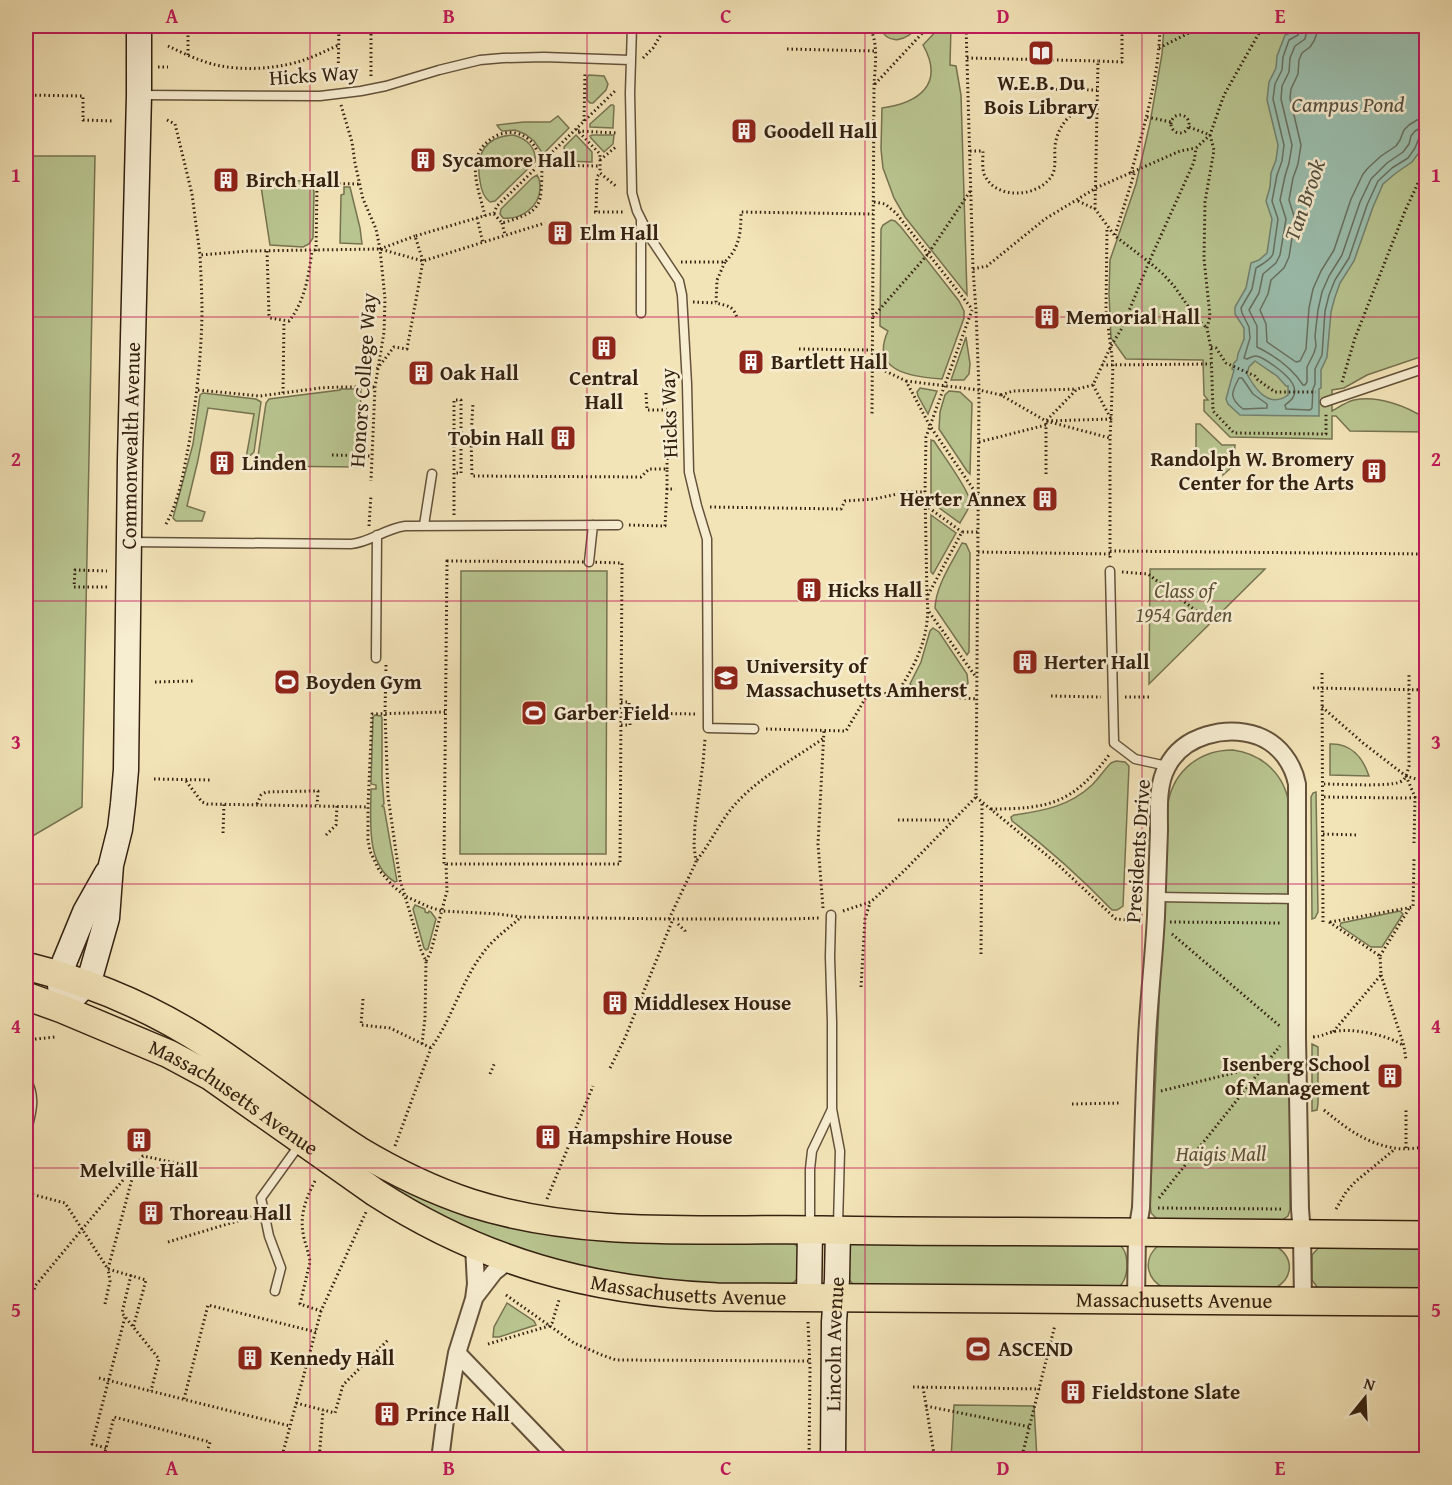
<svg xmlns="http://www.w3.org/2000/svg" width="1452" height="1485" font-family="'Gentium Book Plus',serif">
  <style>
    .green { fill: #b9c590; stroke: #767350; stroke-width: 1.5 }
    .water { fill: #9bbfaf; stroke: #72806f; stroke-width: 1.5; fill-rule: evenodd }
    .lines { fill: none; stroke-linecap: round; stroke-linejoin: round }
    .shore { stroke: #687060; stroke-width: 1.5 }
    .lane-casing { stroke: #64523a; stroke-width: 11 }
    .street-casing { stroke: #64523a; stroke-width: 20 }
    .secondary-casing { stroke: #342110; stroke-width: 27 }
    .primary-casing { stroke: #342110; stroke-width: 30 }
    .path { stroke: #342110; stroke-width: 3; stroke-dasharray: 1.5 3; stroke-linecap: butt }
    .lane { stroke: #f7edd1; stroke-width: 8 }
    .street { stroke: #f7edd1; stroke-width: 16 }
    .secondary { stroke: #f7edd1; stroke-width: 24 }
    .primary { stroke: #f3e4b8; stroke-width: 27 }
    .grid { fill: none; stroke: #c2185b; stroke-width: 1.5; stroke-opacity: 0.55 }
    .labels { text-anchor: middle; stroke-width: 5; stroke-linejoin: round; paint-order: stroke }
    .street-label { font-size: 21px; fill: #342110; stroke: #f7edd1 }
    .poi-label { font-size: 21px; font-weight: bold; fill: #342110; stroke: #f7edd1; text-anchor: start }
    .park-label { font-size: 21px; font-style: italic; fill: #5c5236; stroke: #f7edd1 }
    .water-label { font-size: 22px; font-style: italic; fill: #535040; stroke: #f7edd1 }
    .neatline { fill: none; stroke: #c2185b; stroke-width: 2 }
    .grid-label { font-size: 20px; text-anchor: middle; font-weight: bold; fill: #c2185b }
  </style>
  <rect width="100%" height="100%" fill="#f3e4b8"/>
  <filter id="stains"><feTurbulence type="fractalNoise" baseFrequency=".00333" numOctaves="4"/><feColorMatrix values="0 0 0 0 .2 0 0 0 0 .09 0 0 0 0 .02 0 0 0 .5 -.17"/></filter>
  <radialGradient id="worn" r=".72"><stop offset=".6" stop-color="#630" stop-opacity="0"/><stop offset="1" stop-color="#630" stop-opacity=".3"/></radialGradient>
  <path class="green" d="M878,26H920C906,40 890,48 878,26Z
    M941,26H951L950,65L956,66L961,95L967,295L905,217L894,198L883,168L881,149L882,108C919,103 945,84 923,45Z
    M1164,26H1426V355L1367,375L1344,388L1332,390V411C1339,407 1346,402 1354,400C1377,395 1407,406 1426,419V432L1350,431L1336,416H1332V439L1230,437L1204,411V400H1208L1204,395L1203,360L1126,359L1111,338L1109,294L1110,260L1136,184L1150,123L1162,54Z
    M589,75L604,76L608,84L606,90L593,103H590L587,100V77Z
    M611,105H613L614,106L613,128L590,127V124Z
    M558,116L569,128L543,154L534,141L525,134L515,130L502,131L499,128L497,125L524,122H550Z
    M513,135C526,138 537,148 535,162L495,201L490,202C483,197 481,189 480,181C475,155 485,136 513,135Z
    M576,135L592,152V162L565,161L564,147Z
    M592,135H614L613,144L604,152L591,138L590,136Z
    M26,156H95L82,807L31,837H26Z
    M537,175C540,180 540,183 540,189C539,207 521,220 503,218L500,214L501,209L532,178Z
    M260,180L309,181V186L313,187L314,192L313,238L309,244L303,247L270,245Z
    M344,187H350L360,228L362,244L340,243L341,195L344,194Z
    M891,220L895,221L901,227L959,301L964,311V318L942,379C913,377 869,372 888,331L880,326L881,229L883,225Z
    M966,337L970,364L969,374L964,380H951Z
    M920,388L937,391L928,414L918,396L917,392Z
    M340,389H361L359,467L260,466V459L258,456L266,403L269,399L340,390Z
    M949,391L960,392L972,403L970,474L967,471L939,429L940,412L945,395Z
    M203,393L256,399L261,402L254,452L251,455L246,458L254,414L208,408L198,460L187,506L205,512L202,521H176L173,518L193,444L200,395Z
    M1196,424H1200L1222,445H1235L1234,456L1229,462L1233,466L1223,475L1224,464L1196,463Z
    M931,440L934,441C942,454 968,488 970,501C971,507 963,517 960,523L931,502Z
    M931,515L956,533L933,574L931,572Z
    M962,543L966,544L970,553L969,652L967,655L935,608C936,585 952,563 962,543Z
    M1150,569H1265L1149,684Z
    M461,571H607L606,854H460Z
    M933,628L939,632L967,674L968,683L964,689L959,690L914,686L910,684L921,662L930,631Z
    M375,715L381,716L382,718V778L384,804L382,806L384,807L397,881L395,882C365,864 371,819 371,789H376V785L371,784L373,717Z
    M1330,744C1351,743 1363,758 1369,776L1330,775Z
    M1233,750C1263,754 1285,775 1289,805L1290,1210L1288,1216L1279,1222L1158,1220L1151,1213L1150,1203L1168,803C1174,770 1200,750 1233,750Z
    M1116,761L1125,762L1129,766L1123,906L1117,910H1112C1081,878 1048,848 1012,821L1011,817L1014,815C1043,811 1070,806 1092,785C1099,778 1104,770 1111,763Z
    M1316,792L1318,912L1315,918L1312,919L1311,797L1313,793Z
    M415,905L425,909V912L428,913L429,911L431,912L436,919L428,949L426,950L424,948L413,909Z
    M1400,911L1403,914L1382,947H1371L1340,926L1341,923Z
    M1312,1044L1318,1047V1104L1317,1110L1312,1111Z
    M370,1171L421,1195L791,1241L798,1247L797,1279L793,1283L785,1287L734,1286L630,1278L538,1257L441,1218L371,1175Z
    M852,1243L1120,1245C1130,1254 1129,1278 1119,1287L854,1285C842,1275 847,1261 848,1246Z
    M1159,1245H1274C1295,1257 1294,1278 1274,1289L1164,1288C1145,1278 1143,1258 1159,1245Z
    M1426,1245V1292L1322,1290L1317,1287L1312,1280V1255L1320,1246Z
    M507,1303L534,1321L536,1325L499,1337H493L494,1327Z
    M954,1405L1034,1406L1037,1459H951Z"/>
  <path class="water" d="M1296,26H1426V134L1421,150L1412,162L1396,173L1383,184L1373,207L1354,261L1340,283L1335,297L1331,312L1327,357L1321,370V388L1319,389V416L1240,415L1228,404L1226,399L1234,370L1232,369L1234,363L1237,360L1238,354L1244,339V328L1235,314V307L1246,288L1251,263L1259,260L1267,253L1272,219L1266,201L1270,187L1271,173L1276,160L1278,145L1267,100L1269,82L1276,68L1277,56L1285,35L1293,32ZM1255,361L1277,376L1286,386H1288V395C1269,409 1255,389 1247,374L1249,367Z"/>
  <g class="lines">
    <path class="shore" d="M1301,26L1298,35L1289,40L1283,57L1282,70L1275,84L1273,99L1284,145L1282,161L1277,175L1272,201L1278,219L1273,254C1270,261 1262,264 1256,268L1252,289L1241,308L1242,313L1249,327L1250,338L1244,358L1247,359C1249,358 1253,356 1256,356C1261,356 1268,362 1273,365C1287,375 1307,391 1285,405L1286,409L1310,410L1312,408L1313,389L1315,384V369L1322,355L1325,311L1329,295L1335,280L1349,258L1367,205L1378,181L1392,168L1408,158L1415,148L1419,138L1423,135H1426
      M1308,26L1305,39L1295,46L1290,58L1289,72L1282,86L1281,99L1292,145L1289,163L1285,176L1280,200L1286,219L1280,255L1276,263L1263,274L1259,293L1249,310L1257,326V347C1275,356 1292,368 1303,385H1305L1307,382V367L1314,353L1316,346L1315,336L1318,310L1322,292L1329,276L1342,255L1360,202L1371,179L1387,163L1403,152L1409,144L1411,136L1415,131L1420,128L1426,127
      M1317,26V33L1314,41L1310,47L1302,53L1299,60L1298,74L1291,89L1290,98L1301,145L1298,164L1293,178L1289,200L1295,219L1289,257L1284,268L1271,280L1268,294L1260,310L1266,324L1267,342L1296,362L1300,361L1306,349L1309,308L1313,289L1321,271L1334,250L1351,199L1363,174L1368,168L1381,156L1396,146L1400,140L1404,130L1409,125L1417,120L1426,118
      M1239,378H1242L1253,394L1267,404V408L1243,409C1229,398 1231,393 1239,378Z"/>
    <g class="lane-casing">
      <path id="lane" d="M632,26L630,93L632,193L637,211L651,239L679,281L682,295L687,384L689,472L697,506L707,539L708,728L754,729
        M825,27V26
        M140,95L320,96L361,91L386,86L439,70L480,60L503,58L544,57L630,60
        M641,221V313
        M1325,402L1426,368
        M424,525L432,474
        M130,542L351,544C369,543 384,529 405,526L618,525
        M589,562L593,525
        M1110,571L1114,743L1135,759L1167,766
        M376,658L377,535
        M1156,897L1297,899
        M831,915L830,957L832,1022V1109L840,1151L838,1225
        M26,1079C37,1099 31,1113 26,1134
        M810,1227V1169L812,1151L832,1109
        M275,1291L281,1268L269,1236L261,1198L300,1144"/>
    </g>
    <g class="street-casing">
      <path id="street" d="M474,1298L494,1272L509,1260
        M1136,1300L1137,1232L1141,1208C1143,1152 1144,1095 1147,1039C1149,998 1154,957 1156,916C1157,888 1158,859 1159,830C1159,810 1157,785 1167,767C1183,735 1226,725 1258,736C1279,744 1293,763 1297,784V1037L1300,1209L1302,1234L1303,1301
        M457,1353L560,1460
        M440,1460L445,1420L457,1353L474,1299L476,1284L474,1246"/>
    </g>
    <g class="secondary-casing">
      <g id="secondary">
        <path d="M61,995L59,975L85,912L107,873"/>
        <path id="s1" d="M62,1009L86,984L92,971L107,918L111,865L120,829L123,804L126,770L130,460L139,95V26"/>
        <path d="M809,1297L810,1230"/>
        <path id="s2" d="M833,1460L834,1322L837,1279L838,1230"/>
      </g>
    </g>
    <g class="primary-casing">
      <g id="primary">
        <path d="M26,966C90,982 152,1008 207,1044C259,1078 306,1117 358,1150C393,1171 432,1190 471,1203C584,1239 706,1228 822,1230C921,1232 1019,1231 1117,1232C1220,1233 1323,1234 1426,1235"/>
        <path id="s3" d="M26,996L62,1009L169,1054L210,1076L376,1193C483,1262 590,1291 717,1297L1426,1302"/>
      </g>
    </g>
    <path class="path" d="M869,26C879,43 875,66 874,85L872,416
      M168,46C183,53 199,61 216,65C244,71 277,69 304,60C316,56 327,50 339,45
      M1159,48L1203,26
      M787,49L875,51
      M188,55V26
      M643,58L653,48L666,26
      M967,58L1098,61
      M158,67H168
      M371,76V26
      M338,81L339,26
      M875,84L929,26
      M1033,89L1097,90
      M26,95L83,96V120L114,121
      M341,105L352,142L355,163L363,199L376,229L380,249L385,299L384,332L375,387L371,481
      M1171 124a9 9 0 1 1 18 0a9 9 0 1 1-18 0Z
      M1147,117L1171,122
      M167,120L175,124L192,194L200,255L249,251L380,249L423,261L545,223
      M584,121L585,72
      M1189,127L1210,135L1214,150L1205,202L1204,259L1210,316L1207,328L1211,349L1213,411L1234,433L1326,434V413
      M576,129L600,154V173L617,187
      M578,131L617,133
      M970,151H983C983,158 982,168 984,174C995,200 1036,198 1051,177C1057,169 1054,156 1055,146C1058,122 1075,107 1098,104
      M600,160L617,146
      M542,165L600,166
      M1131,173C1145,124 1159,76 1160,26
      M1078,201L1095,209L1115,236L1149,262L1162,273L1174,286L1197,319L1207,328
      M874,202L885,204L896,213L972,309
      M1095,209L1098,61L1122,62V26
      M594,212H623
      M596,212L597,177L600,173
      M494,214L502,223C544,211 541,206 542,165
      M485,216C481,198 473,179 476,161C481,139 507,124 527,138C535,144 538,153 542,162
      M477,218L483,243
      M502,223L505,235
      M1115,235L1135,171
      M380,249L415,236
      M267,251L269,315L270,318L289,321C305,301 309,275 312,250
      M316,251L317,183L359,184
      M681,262H725C740,247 741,232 741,212L873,214
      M725,262L717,280L716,303C727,306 733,305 737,318
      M973,269L987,266L1045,219L1096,188L1180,151L1196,148
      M693,302L716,303
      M873,317L928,254L971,190
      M1211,347L1216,348L1226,363L1255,376L1258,380L1275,392H1316
      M799,349L872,350
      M873,365L906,381L930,426L978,496
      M1102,365L1211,364
      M377,369L394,347L407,349L423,261L415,236L494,213L497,206L616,90
      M906,381L979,390L1001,395L1046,421L1110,438
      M1342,382L1355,338L1405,211L1426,166
      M1093,385L1111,419L1110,438V559
      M198,390L260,396L320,388L340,387H375
      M283,393L284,321
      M646,393L647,410H666L668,428H675
      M1001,395L1013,391L1077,389
      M1047,421L1111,419L1113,365L1106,310L1107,227
      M461,436L471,437L473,403
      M471,437L472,476L641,477L649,469H667V489
      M979,442L1046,425
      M332,455L372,456
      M667,469V449H675
      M1046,474V421L1077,389L1093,385L1111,346L1122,328L1149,262L1194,162L1196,148L1210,135L1224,95L1263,26
      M925,505L962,532
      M710,507L841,509L845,501L874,499L907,492H925
      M454,515V400H461V473H454
      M166,524C179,501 183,474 188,449C196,404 201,360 202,315C202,295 201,275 200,255
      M629,525L665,526L667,489H675
      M369,526L371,495
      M1110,551L1426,554
      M978,552L1110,554
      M447,561L589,562L622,563L620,864H444Z
      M1122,572L1148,574L1212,623
      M107,587H74L75,570L107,571
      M928,595L962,532H978
      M929,612L976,677
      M386,665L385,713L388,796L400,880L405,896L429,907L442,911L498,914L521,917L673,919H790L820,918
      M1322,673L1323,924
      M155,682L193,681
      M1313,688L1426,690
      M897,693L977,699
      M1051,696L1101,697
      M1125,697H1150
      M621,702H629V713
      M1322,707L1363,743L1406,776L1426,782
      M621,725H630L629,713L697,714
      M766,729L846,731L868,694L897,693C917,663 931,634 927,597L925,492L926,437L972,310
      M1406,776L1415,797L1414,843
      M154,779L211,780
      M186,781L202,802L207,804L368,807
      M1324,784C1339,784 1388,787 1400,782C1407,779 1407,772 1409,766V674
      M976,797L1055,862L1116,919L1141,921
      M1324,797L1403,798L1426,797
      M257,804L261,795L266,792L312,791H318L317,805
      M991,809C1050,809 1073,803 1109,755
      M898,820H952
      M223,833L224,804
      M1323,834L1359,835
      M326,835L336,825L337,806
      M697,860C709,845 717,828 728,813C752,781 791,761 824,738
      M823,908L818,844L824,730
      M843,911L870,902L874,899L904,871L976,797L979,390L976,310L973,269L966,26
      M669,919L696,862L694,846L695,824L703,763L705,739
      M1170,922L1281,923
      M1329,922L1380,956L1381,975L1333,1032
      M1330,922L1413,907L1414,859
      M678,924L685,931V934
      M1172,934L1281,1027
      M981,954L982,803
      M1380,956L1410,907
      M426,961L431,951L447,891L446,864
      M1381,975L1404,1046L1406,1060
      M861,987L865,919L870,903
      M363,999L361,1025L390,1028L431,1048
      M1313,1037C1323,1036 1324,1034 1332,1032C1350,1027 1389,1035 1404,1046
      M26,1040L55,1037
      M422,1044L425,1018L426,961L421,950L405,896L393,886L379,870L370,851L368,840V807L372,714L445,712
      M610,1068L625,1038L673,919
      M490,1074L495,1062
      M1161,1091L1262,1066
      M1072,1104L1121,1103
      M1324,1110C1346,1128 1365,1143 1394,1148C1404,1150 1416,1148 1426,1147
      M395,1146L431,1048C452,1019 461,982 483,953C493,939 509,928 521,917
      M1406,1148V1110
      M315,1181C305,1200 299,1217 304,1238C306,1246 309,1254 310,1262L300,1304L321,1311L366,1212
      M26,1196L27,1193L65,1203L108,1269L146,1280L133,1328
      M1159,1198L1280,1046
      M547,1199L593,1086
      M1158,1208L1283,1209
      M1336,1209L1346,1192L1355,1182L1395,1149
      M168,1242L254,1216
      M131,1275L122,1313L159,1359L151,1391
      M26,1288L34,1290L35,1286L143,1156L190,1166
      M506,1295L574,1343L602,1355L616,1360L810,1361
      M105,1304L110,1281L108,1269L136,1164
      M808,1322L810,1369L809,1460
      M488,1344L549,1326L552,1323L559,1300
      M99,1378L290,1426
      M913,1387L1040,1389
      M923,1387L935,1460
      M184,1399L208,1305L316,1332
      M296,1403L335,1413L343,1385L388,1340
      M926,1406L1030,1427
      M106,1448L92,1444L125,1317
      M103,1460L114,1417L210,1442L205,1460
      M281,1460L321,1311
      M319,1460L323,1410
      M1021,1460L1055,1325"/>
    <use href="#lane" class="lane"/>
    <use href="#street" class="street"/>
    <use href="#secondary" class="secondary"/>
    <use href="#primary" class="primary"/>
  </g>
  <path class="grid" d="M310,26V1460M587,26V1460M865,26V1460M1142,26V1460M26,317H1426M26,601H1426M26,884H1426M26,1168H1426"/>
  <defs>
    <g id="library-square" transform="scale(1.35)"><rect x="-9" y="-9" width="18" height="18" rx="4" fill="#8f2418" stroke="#f7edd1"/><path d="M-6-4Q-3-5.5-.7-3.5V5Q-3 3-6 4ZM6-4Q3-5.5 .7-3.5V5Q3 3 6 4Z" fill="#fff"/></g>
    <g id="building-square" transform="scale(1.35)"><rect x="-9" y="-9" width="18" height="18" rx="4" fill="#8f2418" stroke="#f7edd1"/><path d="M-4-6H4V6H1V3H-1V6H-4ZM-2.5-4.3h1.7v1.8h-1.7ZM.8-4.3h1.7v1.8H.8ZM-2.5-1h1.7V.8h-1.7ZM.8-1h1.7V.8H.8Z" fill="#fff"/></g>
    <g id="university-square" transform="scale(1.35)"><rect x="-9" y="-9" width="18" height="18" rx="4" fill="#8f2418" stroke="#f7edd1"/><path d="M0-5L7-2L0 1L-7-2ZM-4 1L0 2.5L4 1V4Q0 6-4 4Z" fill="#fff"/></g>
    <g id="stadium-square" transform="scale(1.35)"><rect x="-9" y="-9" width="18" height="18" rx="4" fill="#8f2418" stroke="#f7edd1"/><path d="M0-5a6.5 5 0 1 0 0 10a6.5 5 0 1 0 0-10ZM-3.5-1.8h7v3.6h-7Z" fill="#fff"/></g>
  </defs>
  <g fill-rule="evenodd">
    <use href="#library-square" x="1041" y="53"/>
    <use href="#building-square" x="744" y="131"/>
    <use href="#building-square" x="423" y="160"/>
    <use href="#building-square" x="226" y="180"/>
    <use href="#building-square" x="560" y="233"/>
    <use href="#building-square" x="1047" y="317"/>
    <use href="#building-square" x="604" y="348"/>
    <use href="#building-square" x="751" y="362"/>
    <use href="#building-square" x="421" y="373"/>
    <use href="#building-square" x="563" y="438"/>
    <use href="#building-square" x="222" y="463"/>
    <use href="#building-square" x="1374" y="471"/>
    <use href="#building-square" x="1045" y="499"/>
    <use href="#building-square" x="809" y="590"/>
    <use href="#building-square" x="1025" y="662"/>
    <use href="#university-square" x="726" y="678"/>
    <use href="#stadium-square" x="287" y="682"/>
    <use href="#stadium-square" x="534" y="713"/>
    <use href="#building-square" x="615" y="1003"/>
    <use href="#building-square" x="1390" y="1076"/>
    <use href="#building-square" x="548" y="1137"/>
    <use href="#building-square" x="139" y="1140"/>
    <use href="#building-square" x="151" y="1213"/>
    <use href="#stadium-square" x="978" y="1349"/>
    <use href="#building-square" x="250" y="1358"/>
    <use href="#building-square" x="1073" y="1392"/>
    <use href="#building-square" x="387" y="1414"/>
  </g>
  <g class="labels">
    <g class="street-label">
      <text transform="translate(314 75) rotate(-4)" y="7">Hicks Way</text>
      <text transform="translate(363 380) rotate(-86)" y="7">Honors College Way</text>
      <text transform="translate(669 413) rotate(-92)" y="7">Hicks Way</text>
      <text dy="7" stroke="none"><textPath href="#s1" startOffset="578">Commonwealth Avenue</textPath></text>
      <text transform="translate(1138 851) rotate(-86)" y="7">Presidents Drive</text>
      <text dy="7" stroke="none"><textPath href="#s3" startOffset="232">Massachusetts Avenue</textPath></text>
      <text dy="7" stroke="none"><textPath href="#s3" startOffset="736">Massachusetts Avenue</textPath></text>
      <text dy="7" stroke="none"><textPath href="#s3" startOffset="1222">Massachusetts Avenue</textPath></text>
      <text dy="7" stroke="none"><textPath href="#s2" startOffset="116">Lincoln Avenue</textPath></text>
    </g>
    <g class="poi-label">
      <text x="1041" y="90" text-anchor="middle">W.E.B. Du<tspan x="1041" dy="24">Bois Library</tspan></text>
      <text x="764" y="138">Goodell Hall</text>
      <text x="442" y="167">Sycamore Hall</text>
      <text x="246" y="187">Birch Hall</text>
      <text x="580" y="240">Elm Hall</text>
      <text x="1066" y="324">Memorial Hall</text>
      <text x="771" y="369">Bartlett Hall</text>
      <text x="440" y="380">Oak Hall</text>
      <text x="604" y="385" text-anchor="middle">Central<tspan x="604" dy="24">Hall</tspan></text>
      <text x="544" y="445" text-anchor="end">Tobin Hall</text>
      <text x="1354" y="466" text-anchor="end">Randolph W. Bromery<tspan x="1354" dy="24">Center for the Arts</tspan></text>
      <text x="242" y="470">Linden</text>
      <text x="1026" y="506" text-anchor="end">Herter Annex</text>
      <text x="828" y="597">Hicks Hall</text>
      <text x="1044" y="669">Herter Hall</text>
      <text x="746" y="673">University of<tspan x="746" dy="24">Massachusetts Amherst</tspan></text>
      <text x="306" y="689">Boyden Gym</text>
      <text x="554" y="720">Garber Field</text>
      <text x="634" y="1010">Middlesex House</text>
      <text x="1370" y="1071" text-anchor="end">Isenberg School<tspan x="1370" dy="24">of Management</tspan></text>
      <text x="568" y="1144">Hampshire House</text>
      <text x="139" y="1177" text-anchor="middle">Melville Hall</text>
      <text x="170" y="1220">Thoreau Hall</text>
      <text x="998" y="1356">ASCEND</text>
      <text x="270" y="1365">Kennedy Hall</text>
      <text x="1092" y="1399">Fieldstone Slate</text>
      <text x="406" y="1421">Prince Hall</text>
    </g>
    <g class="park-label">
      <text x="1184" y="598">Class of<tspan x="1184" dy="24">1954 Garden</tspan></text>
      <text x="1221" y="1161">Haigis Mall</text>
    </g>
    <g class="water-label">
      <text x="1348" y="112">Campus Pond</text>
      <text transform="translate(1304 200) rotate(-71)" y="8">Tan Brook</text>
    </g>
  </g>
  <rect width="1452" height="1485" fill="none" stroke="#f3e4b8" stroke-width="66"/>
  <g transform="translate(1365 1398) rotate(18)" stroke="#f7edd1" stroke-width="4.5" paint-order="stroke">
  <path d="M0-4.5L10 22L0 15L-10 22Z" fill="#342110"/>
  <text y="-9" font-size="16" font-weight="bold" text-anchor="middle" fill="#342110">N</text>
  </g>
  <rect x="33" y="33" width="1386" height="1419" class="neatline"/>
  <g class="grid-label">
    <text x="172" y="23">A</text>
    <text x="449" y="23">B</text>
    <text x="726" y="23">C</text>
    <text x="1003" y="23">D</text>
    <text x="1280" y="23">E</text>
    <text x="16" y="182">1</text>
    <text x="1436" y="182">1</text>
    <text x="16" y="466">2</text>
    <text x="1436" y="466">2</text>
    <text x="16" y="749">3</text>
    <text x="1436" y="749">3</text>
    <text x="16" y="1033">4</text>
    <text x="1436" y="1033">4</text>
    <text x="16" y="1317">5</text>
    <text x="1436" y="1317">5</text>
    <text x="172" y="1475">A</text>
    <text x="449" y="1475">B</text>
    <text x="726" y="1475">C</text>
    <text x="1003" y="1475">D</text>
    <text x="1280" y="1475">E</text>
  </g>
  <rect width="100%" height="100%" filter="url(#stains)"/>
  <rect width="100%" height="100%" fill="url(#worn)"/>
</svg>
